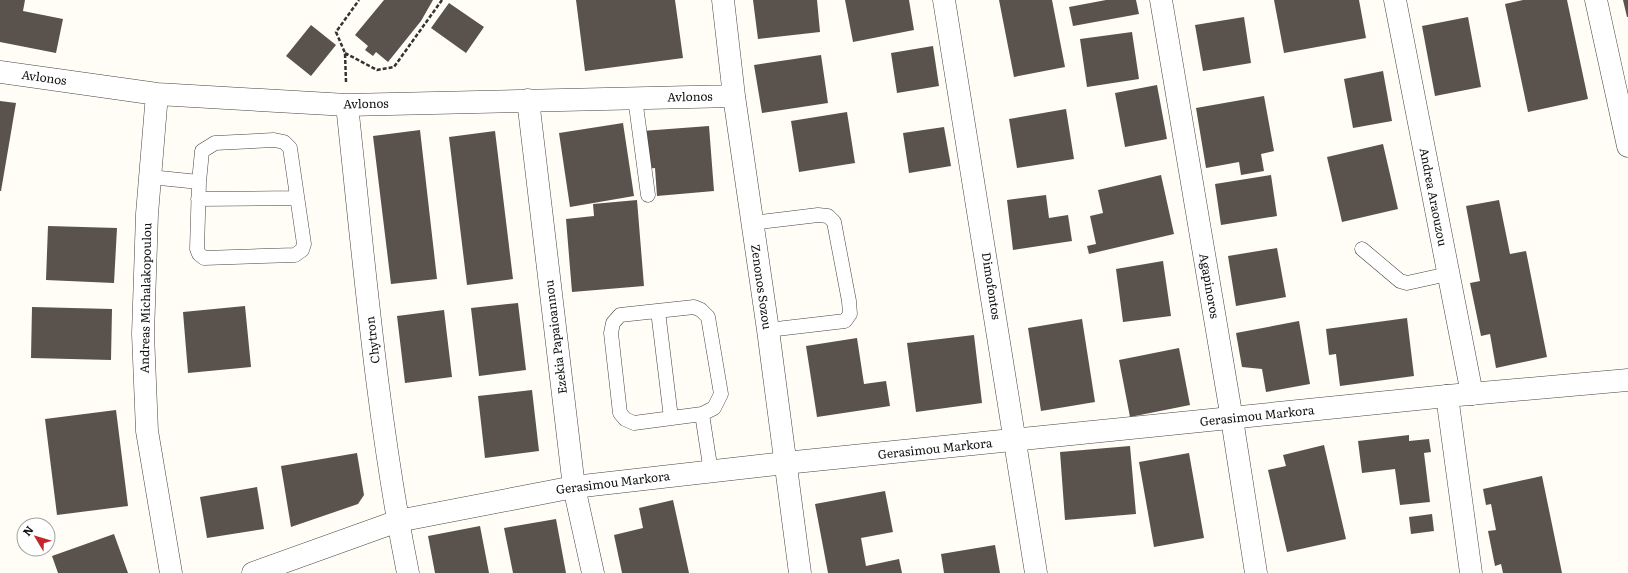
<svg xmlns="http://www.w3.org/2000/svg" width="1628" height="573" font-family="Literata,serif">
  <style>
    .building { fill: #5a524d }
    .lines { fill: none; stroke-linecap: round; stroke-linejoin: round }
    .service-casing { stroke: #444; stroke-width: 15 }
    .minor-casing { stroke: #444; stroke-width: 23 }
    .tertiary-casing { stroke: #444; stroke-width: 23 }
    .path { stroke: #333; stroke-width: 2.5; stroke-dasharray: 4 2; stroke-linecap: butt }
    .service { stroke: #fff; stroke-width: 14 }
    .minor { stroke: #fff; stroke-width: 22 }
    .tertiary { stroke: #fff; stroke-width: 22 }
    .labels { text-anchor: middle; stroke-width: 4; stroke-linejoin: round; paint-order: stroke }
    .street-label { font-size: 12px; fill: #111; stroke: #fff }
  </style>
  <rect width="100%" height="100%" fill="#fffdf5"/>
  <path class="building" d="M0,0H25L23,11L63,19L56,53L0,42Z
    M384,0H433L421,21L388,62L376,52L373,56L365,50L368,46L355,35Z
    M576,0H675L683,58L585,71Z
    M753,0H817L820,32L758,39Z
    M845,0H909L914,30L853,42Z
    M999,0H1052L1065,67L1014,77Z
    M1106,0H1136L1139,14L1073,26L1069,7Z
    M1274,0H1359L1366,38L1284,53Z
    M1523,0H1567L1588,99L1528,112L1505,4Z
    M1623,0H1628V17H1627Z
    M449,3L484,27L466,53L431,28Z
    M1244,17L1251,63L1203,71L1195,25Z
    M1468,17L1481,87L1435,96L1422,26Z
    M311,25L336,45L311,76L286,56Z
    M1132,32L1139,79L1087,87L1080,39Z
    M933,46L939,86L897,93L891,53Z
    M821,55L828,103L762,113L754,65Z
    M1383,71L1392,121L1353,128L1344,79Z
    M1157,85L1167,139L1125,147L1115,93Z
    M1264,96L1274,151L1261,154L1264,171L1241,175L1239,162L1206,168L1196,108Z
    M0,101L16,103L1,191H0Z
    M1066,109L1074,159L1017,168L1009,119Z
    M847,112L855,163L799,172L791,121Z
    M623,123L634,196L570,207L559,133Z
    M709,126L714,191L657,196L655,168L646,169L642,131Z
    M944,127L951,166L909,173L903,133Z
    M420,130L437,279L391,284L373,136Z
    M495,131L513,279L467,285L449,137Z
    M1383,144L1398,209L1342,222L1327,157Z
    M1161,175L1174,234L1089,254L1087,246L1096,244L1090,216L1103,213L1098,190Z
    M1271,175L1277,216L1221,225L1215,184Z
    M1046,195L1049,218L1068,215L1072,241L1013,250L1007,200Z
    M637,200L644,286L572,292L566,219L594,216L593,204Z
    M1499,200L1510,254L1526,251L1547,357L1496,368L1490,334L1481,336L1470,283L1480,281L1466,206Z
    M48,226L117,228L114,283L46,280Z
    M1277,248L1286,297L1236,306L1228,256Z
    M1163,261L1171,316L1123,322L1116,269Z
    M518,303L526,370L479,376L471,308Z
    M245,306L251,367L188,373L183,312Z
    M32,307L112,309L111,360L31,358Z
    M444,310L452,377L405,383L397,316Z
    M1407,318L1414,376L1340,386L1336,354L1329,355L1326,329Z
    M1082,319L1095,402L1041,411L1028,328Z
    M1299,321L1310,384L1266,392L1262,369L1242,367L1236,333Z
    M974,335L982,403L916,412L907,343Z
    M857,338L864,384L886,381L890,406L817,417L806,346Z
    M1179,348L1190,405L1130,417L1119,360Z
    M532,390L539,451L485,458L478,396Z
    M116,410L128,506L57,515L45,419Z
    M1409,435V441L1429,439L1431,452L1424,453L1430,502L1400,505L1395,469L1362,473L1358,441Z
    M1324,445L1346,539L1287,552L1268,470L1286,466L1283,455Z
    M1130,446L1136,514L1065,520L1060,452Z
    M357,453L364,495L358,504L291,527L281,466Z
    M1189,453L1204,538L1154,547L1139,462Z
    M1542,476L1562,573H1503L1501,564L1495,566L1488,531L1496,530L1491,504L1486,505L1483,489Z
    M257,487L264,529L207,538L200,497Z
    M885,491L893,532L861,538L866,566L899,559L902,573H828L815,504Z
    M673,500L689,573H622L614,535L643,528L639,508Z
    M1432,514L1434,531L1411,534L1409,517Z
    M556,519L566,573H513L504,528Z
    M480,526L489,573H435L428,536Z
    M114,534L128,573H58L52,556Z
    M995,545L1000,573H944L941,554Z"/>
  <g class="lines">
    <g class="service-casing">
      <path id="service" d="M635,98L648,195
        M150,177L199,182L202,151L215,143L274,140L284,142L290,148L304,244L302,250L295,255L204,258L199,254L197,249L199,182
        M198,199L297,198
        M752,223L818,215L828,216L834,222L849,301L850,314L845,321L768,330
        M1362,249L1400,281L1407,283L1448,274
        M658,311L671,418
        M702,414L634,423L625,419L620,413L611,333L613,323L620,315L694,307L701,310L708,317L721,394L714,408L702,414L711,472"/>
    </g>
    <g class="minor-casing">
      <path id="minor" d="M723,0L734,96L768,330L800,573
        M944,0L1036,573
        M1161,0L1232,419L1256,573
        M1395,0L1472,394
        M1596,0L1628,146
        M0,72L157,94L347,105L734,96
        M157,94L147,214L143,334L147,431L171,573
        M528,100L574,487L593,573
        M347,105C364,261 377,419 408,573
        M1447,396L1471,573"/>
    </g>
    <g class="tertiary-casing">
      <path id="tertiary" d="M253,573L398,521L574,487L785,463L1447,396L1628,380"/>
    </g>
    <path class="path" d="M345,53L377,70L394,67L442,0
      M346,82L345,53L336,32L359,0"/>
    <use href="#service" class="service"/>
    <use href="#minor" class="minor"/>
    <use href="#tertiary" class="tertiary"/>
  </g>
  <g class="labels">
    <g class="street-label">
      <text transform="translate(44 78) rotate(8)" y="4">Avlonos</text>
      <text transform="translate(690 97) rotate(-1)" y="4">Avlonos</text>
      <text transform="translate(366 104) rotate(-1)" y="4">Avlonos</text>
      <text transform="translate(1433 197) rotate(79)" y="4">Andrea Araouzou</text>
      <text transform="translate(991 286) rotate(81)" y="4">Dimofontos</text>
      <text transform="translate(1209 286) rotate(80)" y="4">Agapinoros</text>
      <text transform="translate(761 287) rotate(82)" y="4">Zenonos Sozou</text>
      <text transform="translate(146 298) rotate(-89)" y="4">Andreas Michalakopoulou</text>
      <text transform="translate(556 337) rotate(-97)" y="4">Ezekia Papaioannou</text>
      <text transform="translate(373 340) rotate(-97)" y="4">Chytron</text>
      <text transform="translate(1257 416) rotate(-6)" y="4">Gerasimou Markora</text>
      <text transform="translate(935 449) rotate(-6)" y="4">Gerasimou Markora</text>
      <text transform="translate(613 483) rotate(-7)" y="4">Gerasimou Markora</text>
    </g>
  </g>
  <g transform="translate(36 537) rotate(308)"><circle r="19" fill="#ffffff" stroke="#a0a0a0"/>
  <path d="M0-3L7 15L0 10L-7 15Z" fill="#c4262e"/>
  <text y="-6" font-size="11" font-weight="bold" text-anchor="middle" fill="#111111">N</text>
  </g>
</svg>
